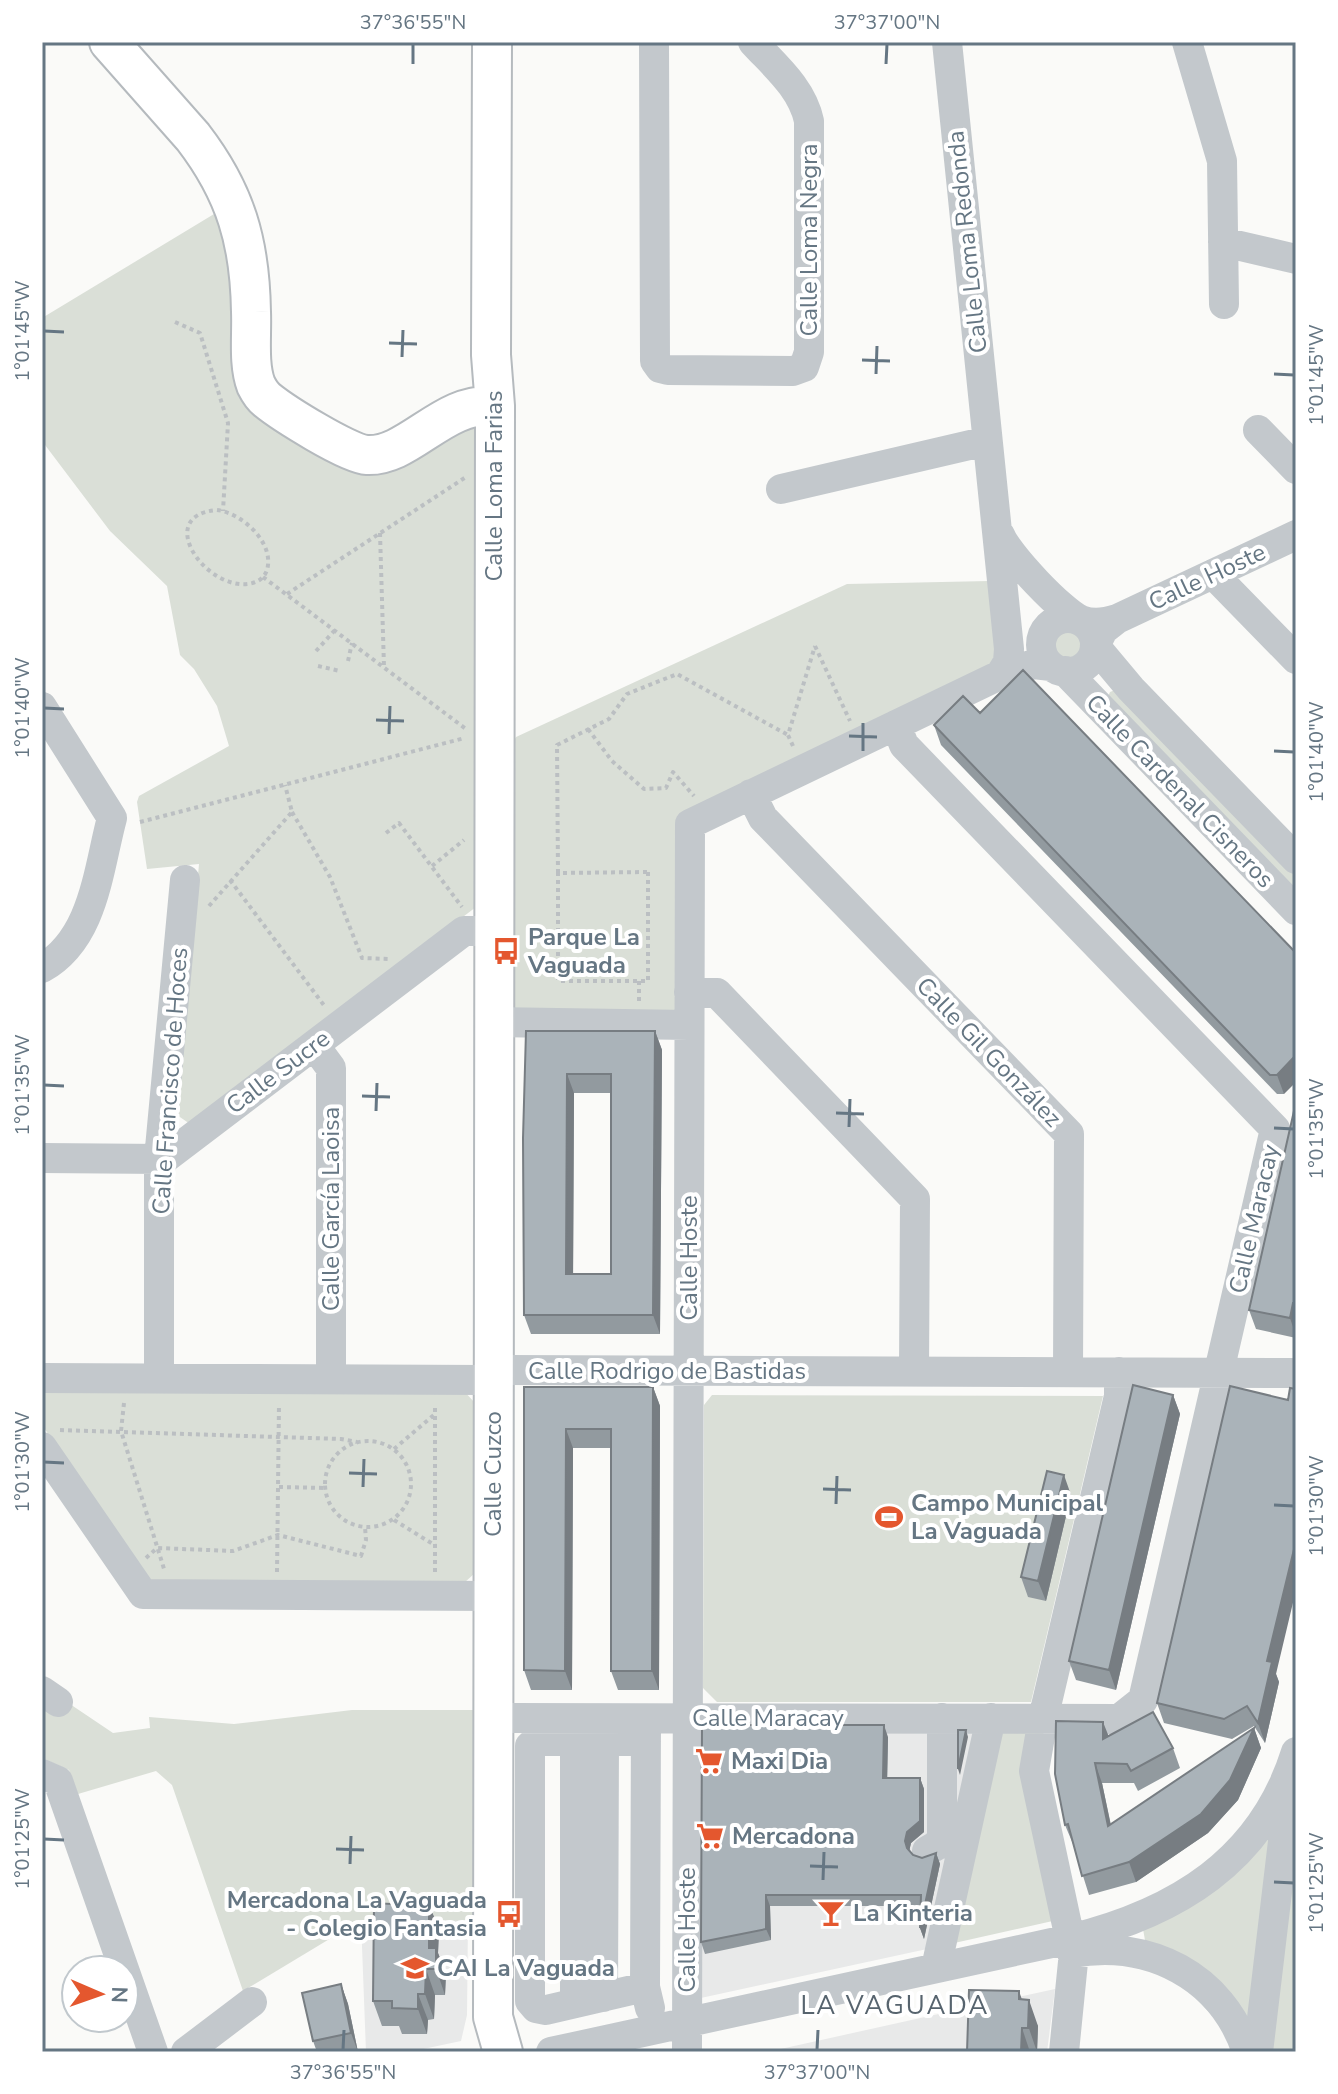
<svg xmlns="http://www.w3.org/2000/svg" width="1338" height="2094" font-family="'Nunito Sans',sans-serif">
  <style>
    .built { fill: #e8e9e9 }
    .green { fill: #dadfd7 }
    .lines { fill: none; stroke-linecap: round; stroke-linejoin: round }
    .major-casing { stroke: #b5babe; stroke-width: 42 }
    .path { stroke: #bbbfc2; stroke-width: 4; stroke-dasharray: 4 4; stroke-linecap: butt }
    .minor { stroke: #c3c8cc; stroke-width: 30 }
    .major { stroke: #fff; stroke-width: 38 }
    .wall { fill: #929a9f; fill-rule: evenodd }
    .shaded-wall { fill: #777d82 }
    .building { fill: #aab3b9; stroke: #777d82; stroke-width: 2; fill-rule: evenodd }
    .ticks { fill: none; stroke: #657683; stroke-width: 3 }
    .labels { text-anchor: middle; stroke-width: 8; stroke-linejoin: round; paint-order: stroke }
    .street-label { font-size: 24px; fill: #657683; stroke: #fff }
    .poi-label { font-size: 24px; font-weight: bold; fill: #657683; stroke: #fff; text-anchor: start }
    .neighbourhood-label { font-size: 26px; letter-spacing: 2px; fill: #57646e; stroke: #fff }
    .neatline { fill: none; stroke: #657683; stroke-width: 3 }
    .ticks-label { font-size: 20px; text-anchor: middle; fill: #657683 }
  </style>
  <rect width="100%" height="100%" fill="#fafaf8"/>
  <path class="built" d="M687,1730H988L941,1946L687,2001Z
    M361,1920H468L467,2015L461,2041L409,2052H366Z
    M1055,1989L1047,2052H767L934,2015Z"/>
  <path class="green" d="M224,208L245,370L342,455L476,417V907L190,1124L177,1115L199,864L147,869L137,802L139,796L229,746L217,706L194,669L180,655L167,586L110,531L42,441V318Z
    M989,581L996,663L677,816V1025L512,1022L513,742L516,737L847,584Z
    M1077,619L1091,658L1077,670L1043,654C1037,626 1053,620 1077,619Z
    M1120,688L1296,859V910L1105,703L1110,692Z
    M42,1389L463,1390L475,1403V1573L464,1583L149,1581L42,1425Z
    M712,1395L1103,1396L1031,1702H717L703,1688L704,1405Z
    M42,1691L61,1698L113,1733L150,1728L149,1717L234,1724L352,1710H474V1921L361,1920L243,1991L172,1785L156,1771L78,1794L69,1770L42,1758Z
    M988,1730H1043L1066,1918L941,1946Z
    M1296,1752V2052H1247L1146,1946L1143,1929L1206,1881Z"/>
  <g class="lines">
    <g class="major-casing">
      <path id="major" d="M109,42L193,137C236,193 250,243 251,312C252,335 248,364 256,385C259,391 262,396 267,400C283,413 348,454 367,455C410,457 443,401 495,406
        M492,42L491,355L495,406L493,2017L503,2052"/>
    </g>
    <path class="path" d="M175,322L200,333L228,423L223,511
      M217,510C242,513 275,543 267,570C264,579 256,583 248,584C204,589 154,515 217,510Z
      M380,533L384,667
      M263,577L466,729
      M287,594L466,477
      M815,646L850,721
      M316,651L335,630
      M348,661L352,643
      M318,666L340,671
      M588,729L612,761L644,789L666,788L673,772L694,796
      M793,746L788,735L815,646
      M292,812L330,877L362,958L388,959
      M140,822L465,738
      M386,833L399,823L462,907
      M432,866L464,840
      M648,872V981H558V873Z
      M558,873L557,745L609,719L627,694L677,674L788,735
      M230,880L326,1008
      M209,906L292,812L285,785
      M639,981V1002
      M124,1403L121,1431L165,1572
      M60,1430L341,1439L357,1442
      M325 1484a43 43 0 1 1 86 0a43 43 0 1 1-86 0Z
      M394,1449L435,1414
      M279,1487L326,1488
      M394,1520L436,1546
      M146,1558L157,1548L233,1551L278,1535L361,1556L366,1540L365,1527
      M277,1572L279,1404
      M435,1572V1404"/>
    <path class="minor" d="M654,42L655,361L660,368L668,370L793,371L804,367L809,352V121C802,88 775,66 753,42
      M947,42L1009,649L1008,662L1000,675
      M1187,42L1222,161L1224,304
      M1223,242L1296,259
      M1258,430L1296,469
      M781,489L987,441
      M1000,535C1007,554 1063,613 1081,620C1093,625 1105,623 1117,619
      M1296,535L1117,619L1103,630L1095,646L1131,689L1296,859
      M1213,574L1296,659
      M1041 645a27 27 0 1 1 54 0a27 27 0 1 1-54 0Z
      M1065,671L1296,910
      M42,707L112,818C98,870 94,939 42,968
      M751,794L763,818L1069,1134L1068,1372
      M689,992L717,993L915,1199L914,1371
      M495,1022L689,1025
      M314,1045L331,1068V1379
      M42,1158L164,1159L464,931H495
      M42,1378L485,1380L494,1370L1296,1373
      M159,1379V1159L185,880
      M42,1447L143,1594L493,1596
      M42,1691L58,1702
      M493,1718L1119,1719L1143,1700L1275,1129L904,745L896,725
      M646,1720L645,1987L650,2008
      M42,1774L58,1781L153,2052
      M927,1851L939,1844L942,1835V1718
      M1070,1939L1034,1771L1043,1719L1119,1396V1372
      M1072,1953C1149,1939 1222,1976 1247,2052
      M936,1968L991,1718
      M645,1987L546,2010L536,2008L530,2001V1746L536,1741H646
      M603,1997L604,1741
      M575,2003V1741
      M186,2052L252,2002
      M551,2052L1070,1939C1176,1913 1262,1861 1296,1752
      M687,2052L690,824L1000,675L1034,664L1051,666
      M1064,2052L1074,1952
      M1258,2052L1289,1791"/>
    <use href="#major" class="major"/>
  </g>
  <path class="wall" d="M980,713L1296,953L1284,1094H1277L941,745L934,725Z
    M526,1031H655L662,1050L660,1334H531L524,1315ZM574,1093H611V1274H573Z
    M1296,1102V1338L1256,1329L1249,1310Z
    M524,1387H653L660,1406L659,1690H618L611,1671V1448H573L572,1690H531L524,1670Z
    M1173,1395L1180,1414L1116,1690L1076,1680L1069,1661Z
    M1071,1495L1046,1601L1028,1597L1021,1577Z
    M1276,1674L1279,1682L1265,1743L1254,1726L1232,1739L1164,1723L1157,1703Z
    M1254,1728L1261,1748L1238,1800L1208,1833L1136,1882L1089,1895L1073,1844L1065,1825L1109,1736L1173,1748L1180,1768L1138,1791L1134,1783H1102L1111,1825Z
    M888,1737L887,1778H920L924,1789V1832L911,1843L909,1851L913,1855L922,1858L936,1853L940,1864L924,1939L920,1928L921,1906H770L771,1940L705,1954L701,1942Z
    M420,1896L423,1904H429L439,1930L438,1953L446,1973L445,1995H435L434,2019L428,2020L427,2034H402L399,2026H382L373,2001Z
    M341,1984L348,2004L358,2052H317L313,2041Z
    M1022,2000L1038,2026L1037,2052H967Z"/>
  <path class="shaded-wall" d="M655,1031L662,1050L660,1334L653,1315Z
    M1296,1055V1082L1284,1094L1277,1075Z
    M567,1074L574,1093L573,1293L566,1274Z
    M1293,1303L1296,1311V1336L1290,1318Z
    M653,1387L660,1406L659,1690L652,1671Z
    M1173,1395L1180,1414L1116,1690L1109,1670Z
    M566,1429L573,1448L572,1690L565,1671Z
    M1064,1475L1071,1495L1046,1601L1038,1581Z
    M1296,1541V1590L1276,1674L1279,1682L1265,1743L1258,1723L1267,1661Z
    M1103,1722L1111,1742L1103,1739Z
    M884,1725L888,1737L887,1789L883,1778Z
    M1254,1728L1261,1748L1238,1800L1208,1833L1136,1882L1129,1862Z
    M966,1730L968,1737L960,1775L958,1769Z
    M1095,1763L1102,1783L1115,1846L1108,1826Z
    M920,1778L924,1789V1832L911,1843L909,1852L911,1859L905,1841Z
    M936,1853L940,1864L924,1939L920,1928Z
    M766,1895L770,1906L771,1940L766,1929Z
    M420,1896L429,1920V1904L439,1930L438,1953L446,1973L445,1995L429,1948L420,1904Z
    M426,1969L435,1995L434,2019L425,1994Z
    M341,1984L348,2004L358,2052L351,2033Z
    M1019,1991L1028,2017L1029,2000L1038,2026L1037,2052L1019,1999Z
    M418,1994L428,2020L427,2034L418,2009Z
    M1022,2028L1030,2052H1021Z"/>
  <path class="building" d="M1023,670L1296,953V1055L1277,1075H1270L934,725L963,696L980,713Z
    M526,1031H655L653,1315H524L523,1138ZM567,1074H611V1274H566Z
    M1296,1102V1303H1293L1290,1318L1249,1310Z
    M1133,1385L1173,1395L1109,1670L1069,1661Z
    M1230,1386L1288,1400L1290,1388L1296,1389V1541L1267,1661L1272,1662L1258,1723L1247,1706L1224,1719L1157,1703Z
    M524,1387H653L652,1671H611V1429H566L565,1671L524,1670Z
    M1047,1471L1064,1475L1038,1581L1021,1577Z
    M1153,1712L1173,1748L1131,1771L1127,1764L1095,1763L1108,1826L1254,1728L1230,1780L1201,1814L1129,1862L1082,1876L1068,1824L1065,1825L1055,1774L1056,1721L1103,1722V1739Z
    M702,1725H884L883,1778H920V1821L907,1832L905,1841L907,1848L913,1855L922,1858L936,1853L920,1928L921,1895H766V1929L701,1942Z
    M958,1730H966L958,1769Z
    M391,1896H420V1904H429V1948H436V1969H426L425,1994H418V2009L392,2008V2001H373L374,1903L391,1904Z
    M341,1984L351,2033L313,2041L302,1993Z
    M969,1990L1019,1991V1999L1029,2000L1028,2028H1022L1021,2052H967Z"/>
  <path class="ticks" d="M413,64V44M886,64L887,44M44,331L64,332M389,343L417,344M402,357L403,330M862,360L890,361M876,374L877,346M1274,374L1294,375M44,708L64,709M376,720L404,721M389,734L390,706M849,736L877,737M863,751V723M1274,751L1294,752M44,1085L64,1086M362,1096L390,1097M376,1111L377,1083M836,1113L864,1114M849,1127L850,1099M1274,1128L1294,1129M44,1462L64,1463M349,1473L377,1474M363,1487L364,1459M823,1489L851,1490M836,1504L837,1476M1274,1505L1294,1506M44,1839L64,1840M336,1849L364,1850M350,1864L351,1836M810,1866L838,1867M823,1880L824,1852M1274,1882L1294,1883M343,2050L344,2030M817,2050L818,2030"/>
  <defs>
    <g id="bus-bare" transform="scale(2.16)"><path d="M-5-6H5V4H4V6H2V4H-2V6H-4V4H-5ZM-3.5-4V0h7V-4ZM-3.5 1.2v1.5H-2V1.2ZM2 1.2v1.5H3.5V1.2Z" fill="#e4572e" stroke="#fff" stroke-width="2.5" paint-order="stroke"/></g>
    <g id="stadium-bare" transform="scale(2.16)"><path d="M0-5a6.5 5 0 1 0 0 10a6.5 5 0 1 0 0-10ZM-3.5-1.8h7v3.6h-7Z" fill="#e4572e" stroke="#fff" stroke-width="2.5" paint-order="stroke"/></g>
    <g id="supermarket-bare" transform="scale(2.16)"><path d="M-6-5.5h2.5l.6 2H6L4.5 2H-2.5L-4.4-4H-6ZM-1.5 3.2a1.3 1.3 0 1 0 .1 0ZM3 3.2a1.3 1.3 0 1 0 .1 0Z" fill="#e4572e" stroke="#fff" stroke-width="2.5" paint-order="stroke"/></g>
    <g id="bar-bare" transform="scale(2.16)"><path d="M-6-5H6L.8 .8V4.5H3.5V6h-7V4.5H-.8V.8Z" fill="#e4572e" stroke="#fff" stroke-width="2.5" paint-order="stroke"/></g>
    <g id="school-bare" transform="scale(2.16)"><path d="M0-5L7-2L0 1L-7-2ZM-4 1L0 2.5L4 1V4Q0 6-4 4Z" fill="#e4572e" stroke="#fff" stroke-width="2.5" paint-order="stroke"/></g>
  </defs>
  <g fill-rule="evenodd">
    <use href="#bus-bare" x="506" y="951"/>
    <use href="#stadium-bare" x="889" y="1517"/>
    <use href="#supermarket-bare" x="709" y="1761"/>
    <use href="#supermarket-bare" x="710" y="1836"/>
    <use href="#bar-bare" x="831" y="1913"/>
    <use href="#bus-bare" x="509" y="1914"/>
    <use href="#school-bare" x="415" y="1968"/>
  </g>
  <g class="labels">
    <g class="street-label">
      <text transform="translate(809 240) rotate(-90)" y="8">Calle Loma Negra</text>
      <text transform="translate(967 242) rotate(-96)" y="8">Calle Loma Redonda</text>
      <text transform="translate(494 486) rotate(-90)" y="8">Calle Loma Farias</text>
      <text transform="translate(1207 577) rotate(-25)" y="8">Calle Hoste</text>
      <text transform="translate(1180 791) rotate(46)" y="8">Calle Cardenal Cisneros</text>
      <text transform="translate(989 1052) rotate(46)" y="8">Calle Gil González</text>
      <text transform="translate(278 1072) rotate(-37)" y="8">Calle Sucre</text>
      <text transform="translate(170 1081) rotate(-86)" y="8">Calle Francisco de Hoces</text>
      <text transform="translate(331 1209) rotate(-90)" y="8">Calle García Laoisa</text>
      <text transform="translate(1254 1219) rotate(-77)" y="8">Calle Maracay</text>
      <text transform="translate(689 1258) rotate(-90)" y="8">Calle Hoste</text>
      <text x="667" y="1379">Calle Rodrigo de Bastidas</text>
      <text transform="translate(493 1474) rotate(-90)" y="8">Calle Cuzco</text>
      <text x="768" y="1726">Calle Maracay</text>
      <text transform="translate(687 1930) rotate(-90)" y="8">Calle Hoste</text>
    </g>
    <g class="poi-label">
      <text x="528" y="945">Parque La<tspan x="528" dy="28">Vaguada</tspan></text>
      <text x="911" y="1511">Campo Municipal<tspan x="911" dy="28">La Vaguada</tspan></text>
      <text x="731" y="1769">Maxi Dia</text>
      <text x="732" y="1844">Mercadona</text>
      <text x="487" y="1908" text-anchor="end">Mercadona La Vaguada<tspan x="487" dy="28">- Colegio Fantasia</tspan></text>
      <text x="853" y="1921">La Kinteria</text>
      <text x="437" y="1976">CAI La Vaguada</text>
    </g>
    <g class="neighbourhood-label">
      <text x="895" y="2014">LA VAGUADA</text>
    </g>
  </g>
  <rect width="1338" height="2094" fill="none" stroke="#ffffff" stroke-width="88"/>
  <g transform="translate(100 1994) rotate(92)"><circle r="38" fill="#ffffff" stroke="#c1c8cd" stroke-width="2"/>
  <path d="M0-6L14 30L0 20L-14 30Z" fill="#e4572e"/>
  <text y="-12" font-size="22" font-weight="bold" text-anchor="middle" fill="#657683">N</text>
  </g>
  <rect x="44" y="44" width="1250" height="2006" class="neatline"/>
  <g class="ticks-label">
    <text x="413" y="29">37°36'55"N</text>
    <text x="887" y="29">37°37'00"N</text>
    <text transform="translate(22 331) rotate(-90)" y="7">1°01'45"W</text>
    <text transform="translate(1316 375) rotate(-90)" y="7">1°01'45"W</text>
    <text transform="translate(22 708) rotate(-90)" y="7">1°01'40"W</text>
    <text transform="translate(1316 752) rotate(-90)" y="7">1°01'40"W</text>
    <text transform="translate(22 1085) rotate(-90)" y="7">1°01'35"W</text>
    <text transform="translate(1316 1129) rotate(-90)" y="7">1°01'35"W</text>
    <text transform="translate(22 1462) rotate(-90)" y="7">1°01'30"W</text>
    <text transform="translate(1316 1506) rotate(-90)" y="7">1°01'30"W</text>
    <text transform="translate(22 1839) rotate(-90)" y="7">1°01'25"W</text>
    <text transform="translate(1316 1883) rotate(-90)" y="7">1°01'25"W</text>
    <text x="343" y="2079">37°36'55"N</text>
    <text x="817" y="2079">37°37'00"N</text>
  </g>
</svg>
